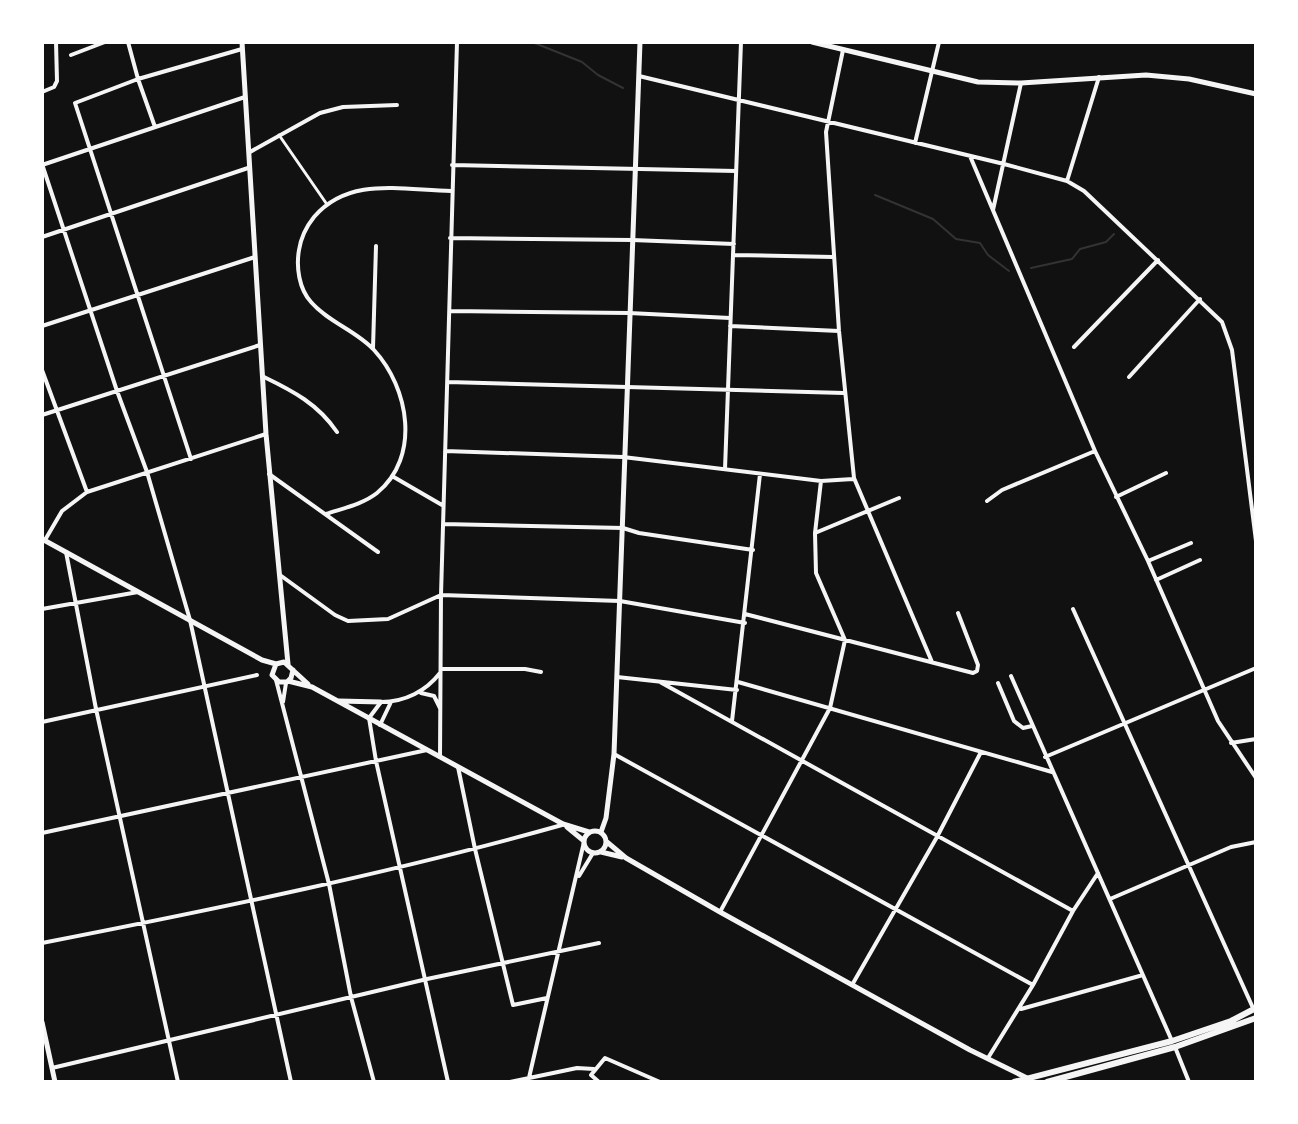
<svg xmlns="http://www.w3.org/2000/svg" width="1298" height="1124" font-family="Poppins,sans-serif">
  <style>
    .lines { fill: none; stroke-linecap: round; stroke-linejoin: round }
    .stream { stroke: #333; stroke-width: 2 }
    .pedestrian { stroke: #f5f5f5; stroke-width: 3 }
    .minor { stroke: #f5f5f5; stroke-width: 4 }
    .tertiary { stroke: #f5f5f5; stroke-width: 5 }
    .secondary { stroke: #f5f5f5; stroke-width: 5 }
    .primary { stroke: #f5f5f5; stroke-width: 6 }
  </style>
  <rect width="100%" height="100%" fill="#111"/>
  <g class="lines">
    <path class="stream" d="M532,42L582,62L598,75L623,88
      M875,195L933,219L956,239L980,243L988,255L1009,271
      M1031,268L1072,259L1080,249L1106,242L1114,234"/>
    <path class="pedestrian" d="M279,135L326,203"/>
    <path class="minor" d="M128,42L138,79L155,127
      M843,50L826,132L839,331L854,478L932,662
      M71,55L105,42
      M639,76L1004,164L1067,181L1084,191L1222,322L1232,350L1256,541
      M42,92L54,87L57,81L56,42
      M915,143L939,42
      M250,152L320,113L343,107L397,105
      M970,156L1095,451L1148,561L1218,721L1256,778
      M42,164L117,391L147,472L190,620L291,1082
      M42,165L245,97
      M452,165L736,171
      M1067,181L1099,77
      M993,210L1021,83
      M42,237L248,168
      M450,238L632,240L734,244
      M733,255L833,257
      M451,311L629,313L730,318
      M42,326L255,257
      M730,326L839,331
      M1074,347L1158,260
      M373,348L376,246
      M42,370L87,492
      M264,377C293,391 318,404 337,432
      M1129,377L1200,299
      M448,382L844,393
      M42,415L260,345
      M445,451L623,457L821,481L853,479
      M191,459L75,103L138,79L242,49
      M725,469L741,42
      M269,474L378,552
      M392,476L442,505
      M1116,497L1166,473
      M987,501L1002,490L1095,451
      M326,514C344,508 363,504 377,493C421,457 409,388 374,350C357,331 328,322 311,302C299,289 296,267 299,250C301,237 306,227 314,217C349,176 402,190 451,191
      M443,524L623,528L639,533L753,550
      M815,533L899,498
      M45,540L62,511L87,492L266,434
      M66,552L96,709L178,1082
      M1148,561L1191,543
      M280,575L335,615L348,621L388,619L441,595L620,601L745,623
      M1156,580L1200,560
      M42,609L138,592
      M1073,609L1253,1008
      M745,614L973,673L977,671L978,665L958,613
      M442,669H525L541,672
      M440,673C426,691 405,702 381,702L369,718L376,761L448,1082
      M1011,676L1172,1041
      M617,677L737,690
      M276,680L329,884L351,997L374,1082
      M660,682L1073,911
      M738,682L1052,772
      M998,683L1014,721L1023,728L1032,726
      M421,693L434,696L440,708
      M283,702L286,683
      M732,721L760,474
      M42,722L257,675
      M380,725L391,702
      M1231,743L1256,739
      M614,754L1033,985
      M440,757L441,595L457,42
      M1045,757L1256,668
      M458,767L475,849L513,1005L547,998
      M42,833L427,750
      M579,876L593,853
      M1110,899L1231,847L1256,842
      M720,912L830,708L845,640L816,573L815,533L821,481
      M42,943C216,909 391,873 562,825
      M852,985L937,837L981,752
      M1021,1009L1143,975
      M1175,1047L1189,1082
      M988,1058L1033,985L1073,911L1098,873
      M52,1068L427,979L599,943
      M510,1082L577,1068L594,1069
      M528,1082L584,842
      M599,1082L591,1075L605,1058L660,1082"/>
    <path class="tertiary" d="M242,42L266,434L288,664
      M601,832L606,818L614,754L640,42
      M42,1022L55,1082"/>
    <path class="secondary" d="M812,42L978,82L1021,83L1146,75L1189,79L1256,94
      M42,539L262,660L276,664
      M293,670L291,678L287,682H279L272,675L276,664L284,662L308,684
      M288,681L312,687L563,824L589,832
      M339,701L381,702
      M567,827L584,841
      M584 842a11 11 0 1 1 22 0a11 11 0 1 1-22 0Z
      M607,842L626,858L720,912L970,1050L1027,1078
      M601,852L622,857"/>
    <path class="primary" d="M1014,1082L1172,1041L1231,1021L1256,1008
      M1047,1082L1175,1047L1256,1018"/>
  </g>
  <rect width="1298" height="1124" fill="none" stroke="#ffffff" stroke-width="88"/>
</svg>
